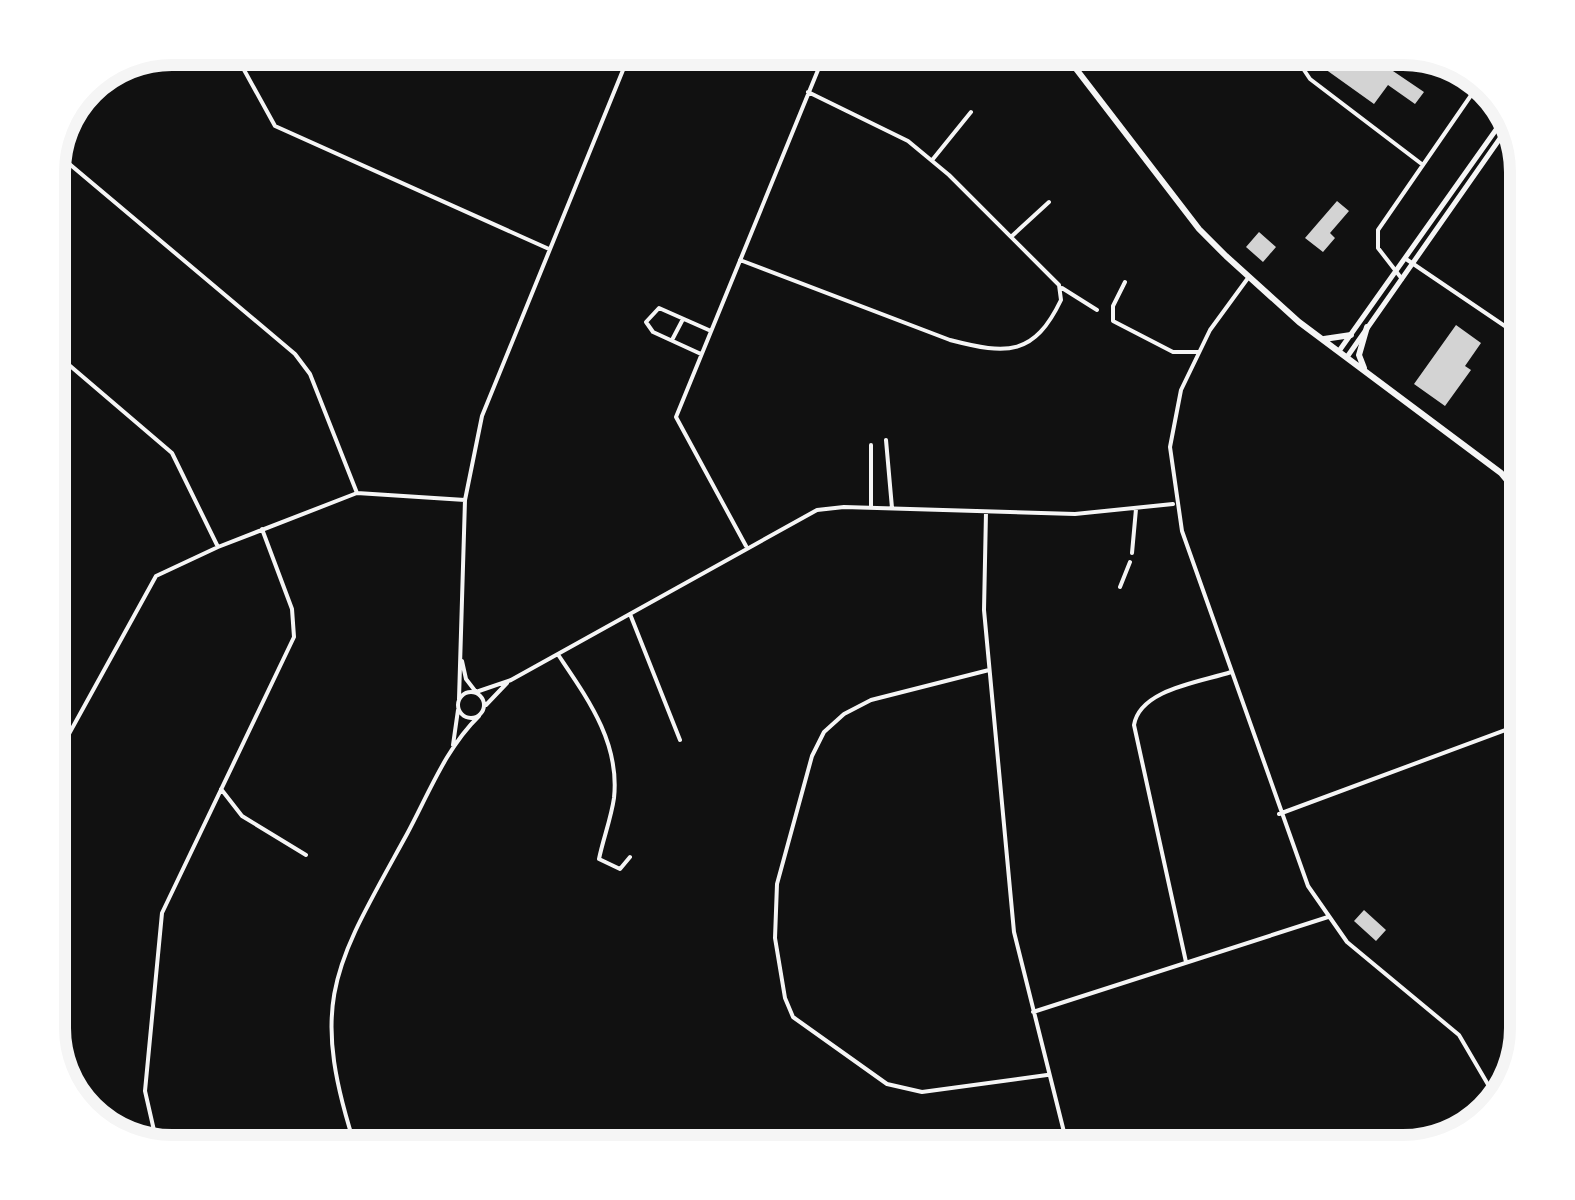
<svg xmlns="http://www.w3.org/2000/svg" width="1575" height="1200" font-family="Quicksand,sans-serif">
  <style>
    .building { fill: #d3d3d3 }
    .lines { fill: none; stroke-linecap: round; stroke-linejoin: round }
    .minor { stroke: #f5f5f5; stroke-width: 4 }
    .secondary { stroke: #f5f5f5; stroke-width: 5 }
    .trunk { stroke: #f5f5f5; stroke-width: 6 }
    .rim { fill: none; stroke: #f5f5f5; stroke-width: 12 }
  </style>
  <rect width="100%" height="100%" fill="#111"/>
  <path class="building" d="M1330,48H1359L1424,92L1415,104L1388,85L1374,104L1325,69L1328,64L1321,60Z
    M1337,201L1349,211L1330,233L1335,238L1323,252L1305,238Z
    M1259,232L1276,247L1263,262L1246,247Z
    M1456,325L1481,343L1465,366L1471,370L1445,406L1414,384Z
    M1364,910L1386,930L1376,941L1354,921Z"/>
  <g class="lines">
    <path class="minor" d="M232,48L275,126L549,249
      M757,48L762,52
      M1305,48L1302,67L1310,79L1423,165
      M54,151L295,354L310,374L357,493
      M933,159L971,112
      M1012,236L1049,202
      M1406,259L1527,341
      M740,260L950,340C1008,355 1034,356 1061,300L1059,285L949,175L908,141L808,92
      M1248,278L1210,330L1181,390L1170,447L1182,531L1308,886L1347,942L1459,1035L1500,1105
      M1402,279L1378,248V230L1483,78
      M1125,282L1113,306V321L1173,352H1198
      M1062,288L1097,310
      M672,340L683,319
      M48,347L172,453L218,547
      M701,354L653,332L646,322L659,308L711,331
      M886,440L892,508
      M871,508V445
      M986,512L984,610L1014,932L1069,1152
      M746,546L676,417L827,48
      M1132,553L1136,509
      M1120,587L1130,562
      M630,614L680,740
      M559,656C588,699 620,743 614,798C611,819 603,839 599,859L620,869L630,857
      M462,661L466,679L476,692L511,680L817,510L844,507L1075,514L1173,504
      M989,670L871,700L844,714L824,732L812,756L777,884L775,938L785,998L793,1017L887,1084L922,1092L1047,1075
      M458 705a13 13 0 1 1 26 0a13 13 0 1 1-26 0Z
      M459,699L465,500L482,416L632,48
      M486,705L507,683
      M453,745L458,710
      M48,772L156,576L218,547L357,493L465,500
      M221,789L242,816L306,855
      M1279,814L1527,722
      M1186,962L1134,725C1140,689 1201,682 1231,672
      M1033,1012L1328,917
      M158,1148L145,1091L162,913L294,637L292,609L262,529
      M357,1152C307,1000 334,967 407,834C429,793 446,748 479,716"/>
    <path class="secondary" d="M1339,351L1510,110
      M1347,357L1515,117"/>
    <path class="trunk" d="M1060,48L1199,229L1226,256L1299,322L1501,473L1527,504
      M1324,339L1351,335
      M1364,368L1359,355L1367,327"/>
  </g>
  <path d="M0 0H1575V1200H0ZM172 65H1403A107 107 0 0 1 1510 172V1028A107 107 0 0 1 1403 1135H172A107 107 0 0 1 65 1028V172A107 107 0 0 1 172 65Z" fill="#fff" fill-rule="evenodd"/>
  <path class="rim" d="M172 65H1403A107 107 0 0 1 1510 172V1028A107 107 0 0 1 1403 1135H172A107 107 0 0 1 65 1028V172A107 107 0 0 1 172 65Z"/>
</svg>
